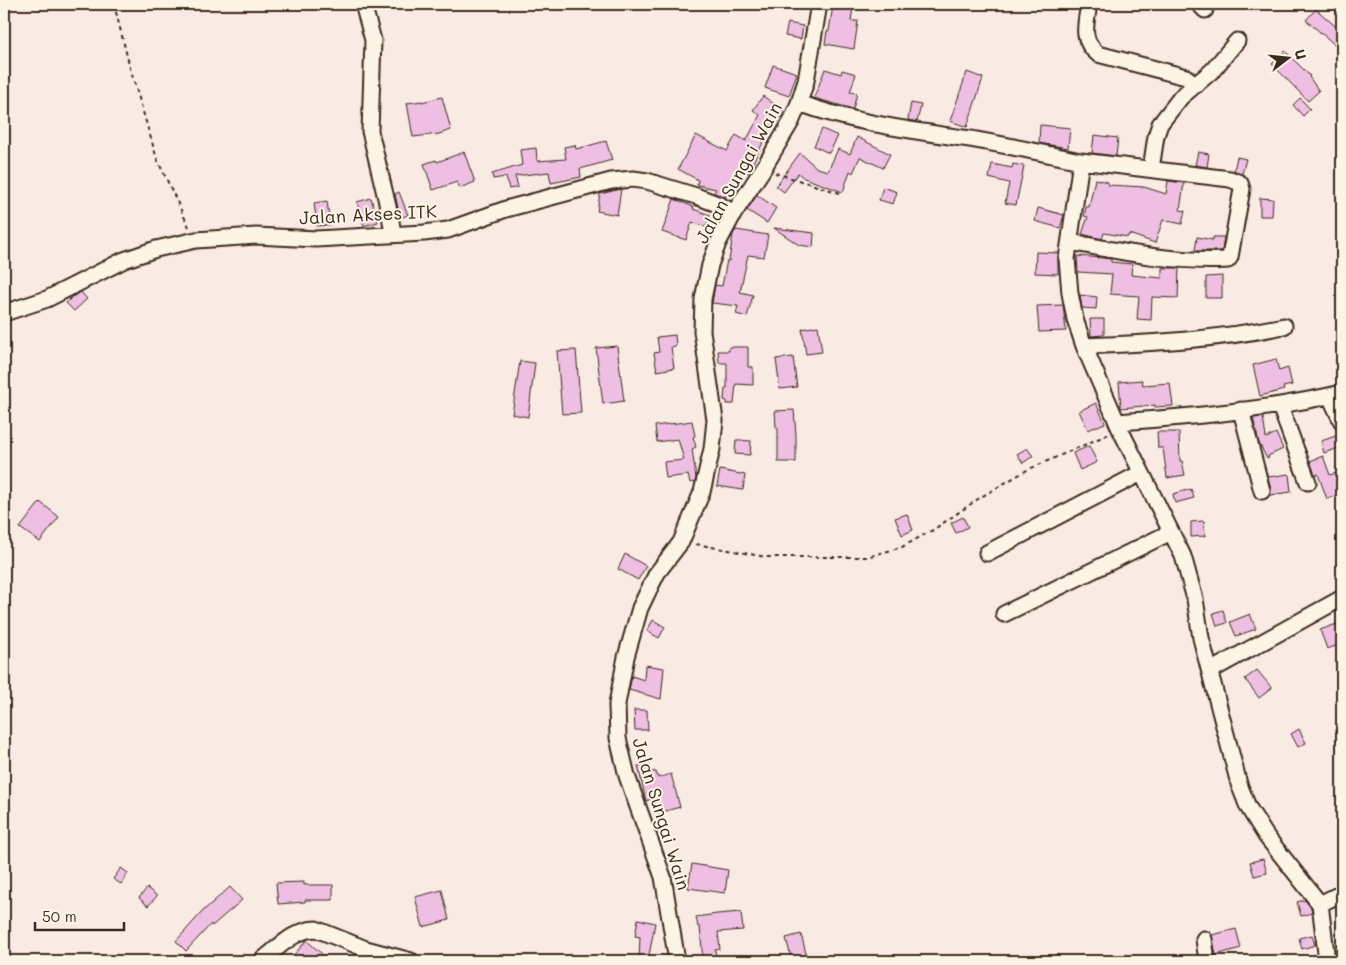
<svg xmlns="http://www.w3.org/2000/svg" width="1346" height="965" font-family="Mali,sans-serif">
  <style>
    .building { fill: #eebfe2; stroke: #3b2a1e }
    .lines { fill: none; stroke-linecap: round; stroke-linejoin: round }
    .minor-casing { stroke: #3b2a1e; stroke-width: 19 }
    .path { stroke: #3b2a1e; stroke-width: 2; stroke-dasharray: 4 4; stroke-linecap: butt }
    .minor { stroke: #fcf5e5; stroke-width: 15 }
    .labels { text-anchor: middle; stroke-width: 4; stroke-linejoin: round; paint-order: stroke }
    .street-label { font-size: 18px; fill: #3b2a1e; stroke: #fcf5e5 }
  </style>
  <rect width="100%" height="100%" fill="#f9eae4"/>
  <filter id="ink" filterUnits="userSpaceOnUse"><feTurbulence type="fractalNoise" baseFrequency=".02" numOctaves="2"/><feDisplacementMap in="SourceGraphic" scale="10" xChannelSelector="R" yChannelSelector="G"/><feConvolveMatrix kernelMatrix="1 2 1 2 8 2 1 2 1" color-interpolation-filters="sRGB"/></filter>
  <g filter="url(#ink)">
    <path class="building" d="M833,5L853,8L851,21H858L854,49L825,44L827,31H829Z
      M1316,9L1342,32V51L1306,20Z
      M788,23L803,26L801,39L785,36Z
      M1285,51L1310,76L1309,77L1319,91L1308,101L1272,64Z
      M773,65L797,73L789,96L765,88Z
      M825,69L841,74L842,70L856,74L850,92L857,93L853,109L814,98Z
      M967,72L983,78L967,127L950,121Z
      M763,96L785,112L774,126L769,125L768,127L770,128L748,173L740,169L726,197L714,193L716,189L697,185L698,180L678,169L696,135L727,151L736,135L746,141L760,115L753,110Z
      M442,97L451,130L439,134L413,137L407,103L422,101V102Z
      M1300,98L1310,109L1303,116L1293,105Z
      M911,103L921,105L917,122L908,120Z
      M1040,125L1070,128L1068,148L1039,143Z
      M822,129L838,136L829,153L814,146Z
      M1094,135L1118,138L1116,156L1092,153Z
      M857,137L890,154L883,168L860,157L853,173L850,171L843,192L804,178L798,173L784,192L776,186L800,153L817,168L828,171L838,149L850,154Z
      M606,141L612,160L580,169L581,177L551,183L549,172L515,176L518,187L509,189L506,177L493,179L492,174L522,165L520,150L536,148L537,161L566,159L564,147L575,145L576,149Z
      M464,152L475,182L460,188L457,182L433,190L424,164L436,160L437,162Z
      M1198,152L1209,154L1207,167L1195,165Z
      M1237,157L1246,159L1242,174L1234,170Z
      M992,164L1012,168L1013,164L1024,166L1016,205L1005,203L1009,183L989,178Z
      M1095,179L1108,182V185L1144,187L1166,194L1168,181L1184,183L1180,210L1185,211L1182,224L1163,220L1155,243L1129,234L1128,237L1104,233L1102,239L1082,234L1088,217L1084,216L1086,207H1089Z
      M883,187L897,192L893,204L879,200Z
      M621,189L617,215L597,211L600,194Z
      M399,192L408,215L400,218L395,194Z
      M757,195L776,208L767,223L747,210Z
      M371,198L378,222L364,226L357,202Z
      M1260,198L1273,199L1272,216H1260Z
      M674,199L694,207L693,209L710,215L706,227L692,222L686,240L662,232Z
      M327,201L330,225L317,226L314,203Z
      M1038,208L1064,215L1060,228L1035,221Z
      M774,228L814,233L813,247L799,245Z
      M736,230L768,235L764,257L748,255L740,292L753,295L747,317L736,314L738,306L712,303L715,285L722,286L727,260L729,261L733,234Z
      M1197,237L1213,240V237H1224L1222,251H1195Z
      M1036,252L1058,253V274L1035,273Z
      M1077,256L1103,258L1111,259V262L1132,264L1131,275L1162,278V268H1179L1178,298L1152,297L1151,320L1137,319L1139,296L1110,294L1112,274L1078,272Z
      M1222,276V298H1206V277Z
      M81,292L87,299L74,311L66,303L72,297Z
      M1080,295L1097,297L1096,309L1082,308Z
      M1063,305L1066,331L1039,332L1037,306Z
      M1090,319H1104V335L1091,336Z
      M818,326L822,352L806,354L802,329Z
      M675,335L676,346L671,347L674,368L657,371L654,353L659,352L657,337Z
      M617,346L624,401L603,404L596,348Z
      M729,347H748V367H753V385L736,384L734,404H727V401L724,400L725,388H727V363H719L718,351H729Z
      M576,350L581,413L562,414L557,351Z
      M793,357L797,387L780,389L776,359Z
      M1276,359L1279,371L1288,368L1292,385L1283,387L1284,390L1260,396L1253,365Z
      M520,361L535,363L528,417L512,414Z
      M1142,380L1143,385L1170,383L1173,406L1155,407V405L1121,408L1119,382Z
      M1096,403L1105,423L1088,430L1079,411Z
      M794,410L796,435V462H778V428H776L775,411Z
      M1263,417L1266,438L1276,433L1283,449L1268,456L1269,458L1267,459L1259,443L1253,418Z
      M692,421L695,436L693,437L696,447L692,449L696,478L695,482L690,483L688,475L666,478L664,462L684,460L678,439L657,442L655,426Z
      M1157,432H1179L1180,461H1182L1185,475L1167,478L1163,448H1158Z
      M1339,435L1342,447L1324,453L1321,441Z
      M736,440L751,441L750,455L735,454Z
      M1089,446L1097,462L1080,470L1073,453Z
      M1027,448L1033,456L1023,463L1017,454Z
      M1323,456L1330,475L1342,471V493L1327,499L1318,474L1315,475L1310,461Z
      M720,470L745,475L743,490L717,486Z
      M1289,474L1291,492L1270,495L1271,489L1268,477Z
      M1191,489L1194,498L1175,503L1173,494Z
      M40,502L59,517L40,542L20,528Z
      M907,514L913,530L902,535L895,518Z
      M963,517L968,527L956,533L951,523Z
      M1204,521L1205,536L1191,537V522Z
      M625,554L646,566L638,580L618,569Z
      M1223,610L1227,623L1217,626L1213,613Z
      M1250,614L1256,629L1236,636L1230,622Z
      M653,620L665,627L659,638L647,631Z
      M1342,622V644L1327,649L1320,630Z
      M645,665L664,668L661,699L629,690L632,676L644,680Z
      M1257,670L1272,688L1259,698L1245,679Z
      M634,710H647L648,730H635Z
      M1299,729L1306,743L1298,747L1291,734Z
      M649,763V771L656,772L658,778L671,774L680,807L655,814L651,799L646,801L638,766Z
      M1263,859L1267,873L1254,876L1250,862Z
      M692,864L728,870L725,893L688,888Z
      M121,868L128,873L121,884L113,879Z
      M304,882V885H333V900H305V902L278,904L276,883Z
      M230,887L242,900L212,926L211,924L186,951L176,941L204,910Z
      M147,888L157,896L148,906L139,898Z
      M442,890L449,920L423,927L415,897Z
      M1305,900L1311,908L1312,913L1301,916L1297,902Z
      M741,912L743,930L718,932L720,949L715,950L717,961H703L700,927H698L696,917L717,914Z
      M638,919L655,923L648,961H639L640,937L635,936Z
      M1236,929L1241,948L1216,955L1212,935Z
      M801,934L808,961H792L786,938Z
      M1312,935L1315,945L1302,949L1299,938Z
      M306,941V940L330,961H297L292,957Z"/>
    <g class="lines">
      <g class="minor-casing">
        <path id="minor" d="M363,4L373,40L370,131L390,215L393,234
          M1089,4C1086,24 1080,40 1098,54L1186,77L1196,85
          M1199,4L1205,10
          M799,103C856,124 916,131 976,140C1011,146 1046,154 1081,161L1067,259L1070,293L1075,319L1084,346L1120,429L1183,556L1195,599L1201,638L1239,784L1248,807L1266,836L1320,904L1327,961
          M1151,169L1156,136L1160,124L1181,97L1213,70L1237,41
          M1070,242C1122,252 1175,263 1228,260L1230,257L1242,189L1240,183L1230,179L1081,161
          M4,313L47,299L124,260L156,249L196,240L256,236L316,239L424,233L448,230L506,209L611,181L633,179L647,181L696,196L720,205L734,213
          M1084,346C1152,343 1217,340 1284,326
          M1330,396L1342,422
          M1280,406L1308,482
          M1241,410L1262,491
          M1117,422C1192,417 1268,410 1342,393
          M987,553L1141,473
          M1004,614L1171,532
          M1210,671L1342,598
          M1320,904L1342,893
          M1204,939L1207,961
          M261,961C277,949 295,929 316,929L366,949L411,961
          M677,961L663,877L627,776L618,738L617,704L626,657L640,608L657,573L681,542L702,492L712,449L715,420L702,331L703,299L710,265L718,243L734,213L763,169L791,122L799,103L806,81L819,4"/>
      </g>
      <path class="path" d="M114,4L130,68L157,159L189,227
        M775,173L840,193
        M696,544L766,557H867L902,547L933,530L981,497L1027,470L1109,434"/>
      <use href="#minor" class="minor"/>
    </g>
  </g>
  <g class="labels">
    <g class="street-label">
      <text transform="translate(739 173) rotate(-61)" y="6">Jalan Sungai Wain</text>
      <text transform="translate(368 215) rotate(-3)" y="6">Jalan Akses ITK</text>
      <text transform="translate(661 814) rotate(73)" y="6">Jalan Sungai Wain</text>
    </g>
  </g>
  <rect width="1346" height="965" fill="none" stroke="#fcf5e5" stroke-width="20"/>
  <rect x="10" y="10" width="1326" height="945" fill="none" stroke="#3b2a1e" stroke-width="2" filter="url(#ink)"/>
  <g transform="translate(1288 58) rotate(74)" stroke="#fcf5e5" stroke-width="4" paint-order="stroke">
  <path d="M0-4L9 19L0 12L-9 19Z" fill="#3b2a1e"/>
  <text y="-8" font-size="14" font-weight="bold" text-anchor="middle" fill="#3b2a1e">U</text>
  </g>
  <path d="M35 922v8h89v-8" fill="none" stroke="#3b2a1e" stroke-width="2.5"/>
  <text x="42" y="922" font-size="15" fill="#3b2a1e" stroke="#fcf5e5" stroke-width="4" paint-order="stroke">50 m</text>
</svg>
